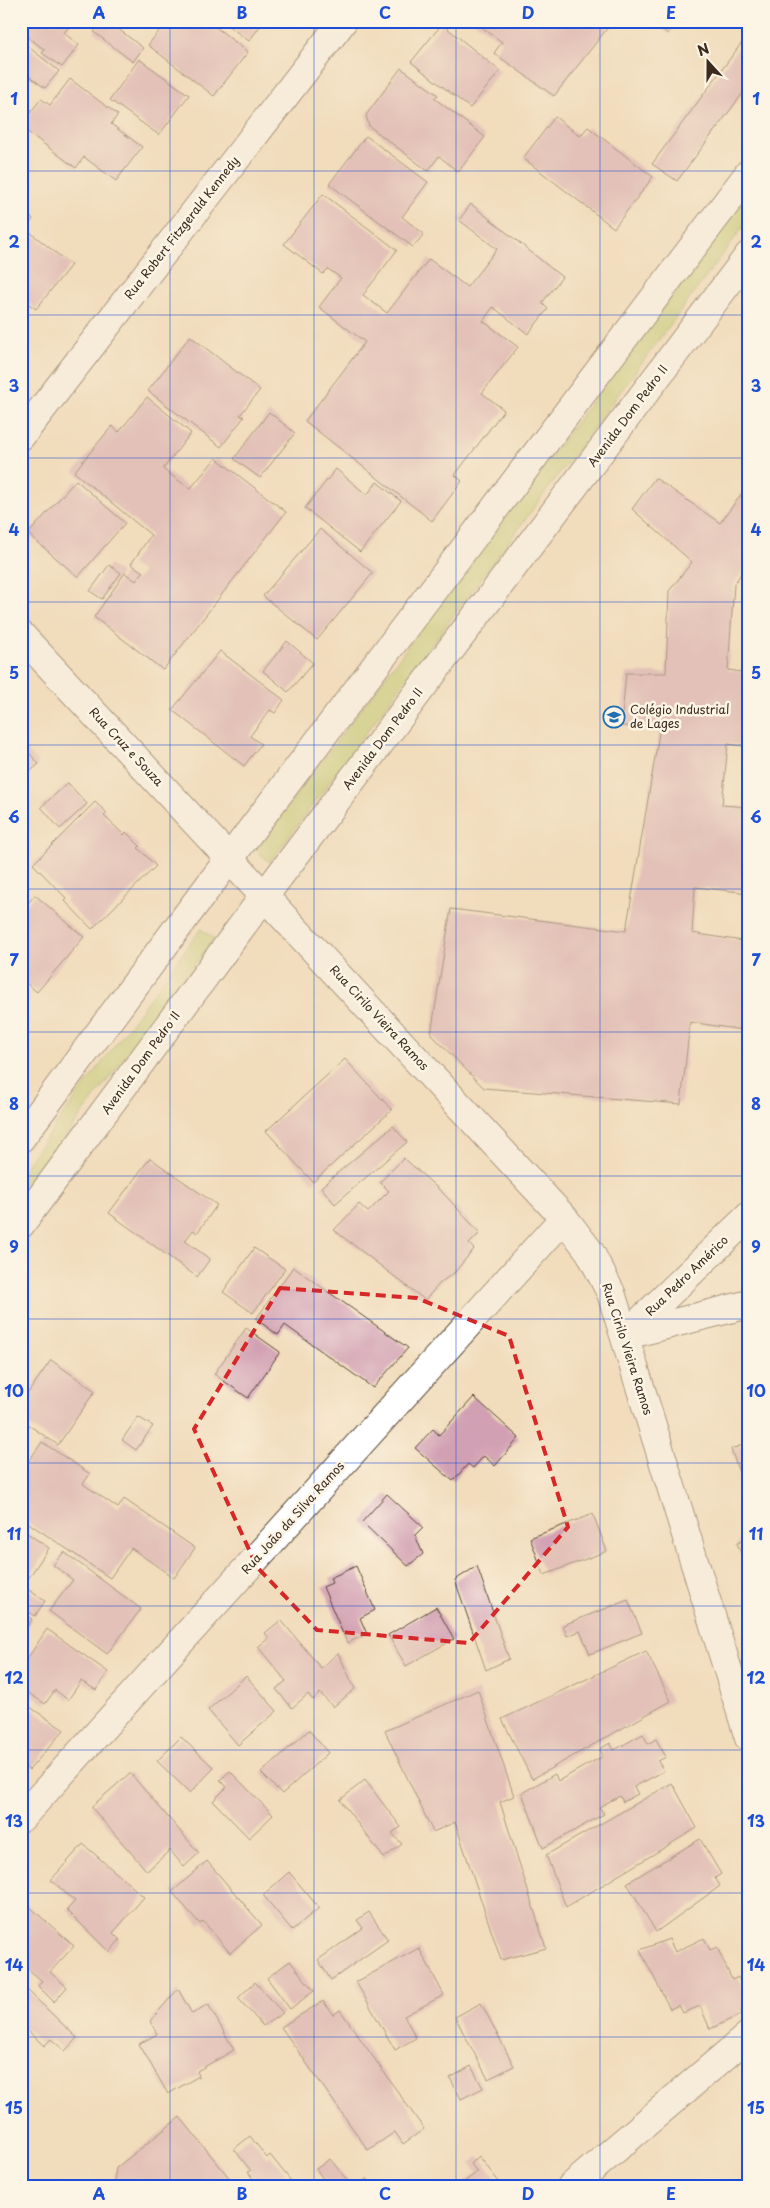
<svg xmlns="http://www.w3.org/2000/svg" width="770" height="2208" font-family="'Playpen Sans',sans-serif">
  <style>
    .green { fill: #bac96c; stroke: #7a7a45 }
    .building { fill: #d2a0b3 }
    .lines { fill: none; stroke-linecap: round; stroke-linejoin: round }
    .street-casing { stroke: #564536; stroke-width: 30 }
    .secondary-casing { stroke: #564536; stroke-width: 30 }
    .primary-casing { stroke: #564536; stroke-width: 30 }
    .street { stroke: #fff; stroke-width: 28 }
    .secondary { stroke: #fff; stroke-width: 28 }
    .primary { stroke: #fff; stroke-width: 28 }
    .marked { fill: none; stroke: #d62828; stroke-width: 4; stroke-dasharray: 10 6; stroke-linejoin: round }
    .grid { fill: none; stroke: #1d4ed8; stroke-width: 1; stroke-opacity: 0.55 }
    .labels { text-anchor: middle; stroke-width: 5; stroke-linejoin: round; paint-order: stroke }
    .street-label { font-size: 12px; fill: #3b2a1e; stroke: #fcf5e5 }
    .poi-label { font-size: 12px; fill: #3b2a1e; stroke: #fcf5e5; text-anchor: start }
    .neatline { fill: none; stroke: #1d4ed8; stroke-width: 2 }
    .grid-label { font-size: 16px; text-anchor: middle; font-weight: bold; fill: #1d4ed8 }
  </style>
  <rect width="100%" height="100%" fill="#fcf5e5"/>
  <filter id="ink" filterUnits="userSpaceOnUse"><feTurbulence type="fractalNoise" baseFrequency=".02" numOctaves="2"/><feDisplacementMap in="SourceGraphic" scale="10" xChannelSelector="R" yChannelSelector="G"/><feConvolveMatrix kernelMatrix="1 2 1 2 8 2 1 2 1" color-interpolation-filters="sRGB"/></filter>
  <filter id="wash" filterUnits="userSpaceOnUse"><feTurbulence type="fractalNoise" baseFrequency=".0096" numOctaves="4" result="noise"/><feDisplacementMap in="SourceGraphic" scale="20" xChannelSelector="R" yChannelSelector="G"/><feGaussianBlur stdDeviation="1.12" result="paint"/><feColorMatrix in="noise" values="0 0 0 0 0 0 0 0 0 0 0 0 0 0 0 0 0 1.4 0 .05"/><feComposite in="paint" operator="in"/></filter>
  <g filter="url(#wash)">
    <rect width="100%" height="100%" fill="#f1dcbb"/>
    <path class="green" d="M749,192V219L270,862L255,850Z
      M201,929L214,938L21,1196V1172Z"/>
    <g id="blocks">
      <path class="building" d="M21,21H73L64,33L79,45L62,67L42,53L45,50L21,32Z
        M103,21H108L143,48L133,62L94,32Z
        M120,21H135L130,28Z
        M167,21H208L248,52L214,96L148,45Z
        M222,21H264L249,41Z
        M473,21H565L568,24L570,21H613L554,96L494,53L502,42Z
        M651,21H678L668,34Z
        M442,24L500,71L470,108L411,62Z
        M749,33V85L677,181L652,164Z
        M21,41L59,71L45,88L21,70Z
        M139,59L189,95L159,135L110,100Z
        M401,68L438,95L434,98L485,137L458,172L439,156L428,171L369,126L366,115Z
        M70,79L118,115L111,124L142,147L116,181L84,157L76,168L21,127V124L41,99L50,105Z
        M555,117L580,136L588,127L653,177L614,228L523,158Z
        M366,136L428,182L402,217L424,234L413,247L329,184Z
        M323,194L397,250L363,295L387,313L429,259L467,287L497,249L459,220L471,204L562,277L542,303L548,309L528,334L493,307L483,321L518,347L482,393L504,410L455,475L462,481L432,521L305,421L365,342L319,307L341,278L328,269L323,274L284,244Z
        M21,209L33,219L26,229L71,265L36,309L23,300L21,301Z
        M190,336L260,390L240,415L244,417L221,447L148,391Z
        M147,397L191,433L163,469L190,489L216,458L286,512L163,670L94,617L125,573L136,581L143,572L131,564L151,535L74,472L112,426L119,432Z
        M269,412L295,433L260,478L234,459Z
        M336,469L367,495L377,482L401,501L360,552L305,508Z
        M655,478L720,523L749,484V562L734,584L728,670L749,673V747L728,744L722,805L749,807V893L695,887L692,933L749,942V1031L690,1022L681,1104L484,1088L431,1034L451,909L626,931L660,727L621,726L626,673H666L669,591L692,562L632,509Z
        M76,480L125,523L78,577L28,534Z
        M320,529L373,573L317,640L263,596Z
        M109,565L121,573L102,599L90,591Z
        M287,641L313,663L288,692L263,671Z
        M220,651L284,700L275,713L270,710L250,736L261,744L244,766L172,710Z
        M21,744L39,764L21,779Z
        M68,783L87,804L60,829L41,807Z
        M95,802L107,813L104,816L124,835L126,832L140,846L138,848L156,866L92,929L65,901L67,899L33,864Z
        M35,895L84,937L37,992L21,979V911Z
        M345,1059L392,1110L313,1182L266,1131Z
        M393,1126L407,1142L335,1204L321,1187Z
        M150,1158L217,1205L197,1233L193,1230L185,1241L210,1259L197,1277L109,1213Z
        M404,1158L444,1194L480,1233L469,1244L474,1249L454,1273L441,1282L425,1300L334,1230L359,1204L368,1212L389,1191L380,1182Z
        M254,1248L285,1269L253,1313L223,1292Z
        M293,1267L408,1348L373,1388L285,1325L278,1335L256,1319Z
        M246,1328L280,1352L248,1398L214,1374Z
        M51,1360L95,1391L58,1445L21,1420V1403Z
        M474,1397L519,1438L495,1466L484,1456L473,1468L468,1464L453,1481L415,1448L433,1429L439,1435Z
        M138,1417L153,1426L136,1450L122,1440Z
        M42,1442L90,1474L83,1484L118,1508L124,1499L195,1548L174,1578L131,1548L110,1578L21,1518V1472Z
        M749,1443V1492L746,1493L731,1449Z
        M387,1494L423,1527L415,1535L423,1554L408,1566L362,1522Z
        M593,1514L607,1551L544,1575L530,1538Z
        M21,1529L49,1548L23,1586L45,1601L35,1616L21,1607Z
        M749,1538V1574L737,1543Z
        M64,1552L141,1609L107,1654L49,1611L73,1580L53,1565Z
        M356,1566L375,1610L360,1618L367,1634L347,1643L323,1587L332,1583L330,1578Z
        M477,1566L509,1659L486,1670L455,1580Z
        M628,1600L642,1633L590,1654L580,1631L567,1636L563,1625Z
        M436,1607L454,1639L406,1666L388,1635Z
        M21,1612L32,1619L21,1636Z
        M281,1620L321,1668L338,1653L355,1689L333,1707L320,1693L313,1700L308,1694L292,1708L276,1689L286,1681L258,1647L269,1638L265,1633Z
        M47,1629L108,1672L96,1690L81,1681L68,1700L55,1690L45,1704L21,1688V1659L25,1662Z
        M646,1651L671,1701L532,1779L502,1719Z
        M246,1676L277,1711L238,1745L208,1710Z
        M478,1690L514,1796L500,1802L546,1948L501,1960L455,1822L433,1832L385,1731Z
        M21,1701L64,1730L29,1770L21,1764Z
        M309,1730L328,1753L282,1794L261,1773Z
        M643,1734L648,1744L656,1739L666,1757L658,1761L664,1771L634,1787L638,1794L623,1802L620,1796L599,1807L604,1814L543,1848L522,1793L555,1774L558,1781L603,1756L600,1749L610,1743L614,1750Z
        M181,1737L214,1768L190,1793L157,1761Z
        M230,1771L273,1815L249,1838L213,1801L227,1787L220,1780Z
        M130,1773L199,1853L184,1867L170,1850L147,1871L91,1807Z
        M365,1780L401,1827L392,1833L402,1844L384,1858L340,1800Z
        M672,1783L697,1828L566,1907L546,1855Z
        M700,1839L721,1874L715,1878L720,1886L656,1932L627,1883Z
        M83,1844L144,1897L113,1933L120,1940L109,1952L67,1910L75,1901L51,1880Z
        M207,1861L262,1925L230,1953L203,1921L200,1924L172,1892Z
        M289,1872L319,1908L292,1930L263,1895Z
        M22,1900L74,1946L50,1972L67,1987L54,2002L38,1986L42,1981L21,1963Z
        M369,1912L388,1940L331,1980L318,1960L363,1928L357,1920Z
        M704,1938L710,1950L717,1947L732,1980L738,1977L749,2001V2006L741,2011L742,2014L710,2029L700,2006L683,2013L679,2005L670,2009L640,1950L669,1939L675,1952Z
        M419,1948L444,1995L404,2016L416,2038L395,2050L356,1982Z
        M290,1961L314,1991L290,2009L267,1978Z
        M255,1982L283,2013L263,2026L238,1998Z
        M21,1984L77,2038L65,2051L51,2039L44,2046L21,2024Z
        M178,1989L192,2014L208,2004L234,2050L197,2071L199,2076L168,2094L139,2044L157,2034L150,2021Z
        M323,2001L333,2015L340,2010L424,2129L403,2144L395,2132L368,2150L281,2027Z
        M481,2003L514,2066L488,2079L455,2017Z
        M471,2066L483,2088L461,2099L450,2078Z
        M180,2117L231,2180L222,2187H113L116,2168Z
        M250,2136L267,2158L270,2155L296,2187H259L248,2172L251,2171L234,2149Z
        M479,2156L503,2187H466L463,2183L477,2172L471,2164Z
        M330,2159L351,2185L348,2187H329L316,2169Z
        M367,2178L374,2187H356Z
        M416,2179L421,2187H405Z"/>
    </g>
  </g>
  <g filter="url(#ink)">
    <use href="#blocks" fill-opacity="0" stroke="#564536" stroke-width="1"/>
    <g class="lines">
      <g class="street-casing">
        <path id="street" d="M21,436L343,21
          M627,1335L749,1304
          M625,1336L749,1216
          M21,1818L564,1218
          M571,2187L749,2035"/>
      </g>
      <g class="secondary-casing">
        <path id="secondary" d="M21,635L564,1218L590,1252L611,1293L749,1738"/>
      </g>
      <g class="primary-casing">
        <path id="primary" d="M21,1138L192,908L749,173
          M21,1224L265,895L749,255"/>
      </g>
      <use href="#street" class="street"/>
      <use href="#secondary" class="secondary"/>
      <use href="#primary" class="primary"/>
    </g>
  </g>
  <path d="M0 0H770V2208H0ZM280,1288L417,1298L509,1336L568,1527L469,1643L317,1630L257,1567L194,1429Z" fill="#f1dcbb" fill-opacity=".55" fill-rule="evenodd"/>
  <path class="marked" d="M280,1288L417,1298L509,1336L568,1527L469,1643L317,1630L257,1567L194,1429Z"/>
  <path class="grid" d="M170,21V2187M314,21V2187M456,21V2187M600,21V2187M21,171H749M21,315H749M21,458H749M21,602H749M21,745H749M21,889H749M21,1032H749M21,1176H749M21,1319H749M21,1463H749M21,1606H749M21,1750H749M21,1893H749M21,2037H749"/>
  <defs>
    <g id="school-ring" transform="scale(1.125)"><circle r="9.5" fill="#fcf5e5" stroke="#1f6fb2" stroke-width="1.5"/><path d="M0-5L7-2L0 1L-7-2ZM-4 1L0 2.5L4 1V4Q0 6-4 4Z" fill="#1f6fb2"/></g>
  </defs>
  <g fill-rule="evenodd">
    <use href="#school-ring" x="614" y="717"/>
  </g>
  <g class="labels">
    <g class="street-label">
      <text transform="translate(182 228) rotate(-52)" y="4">Rua Robert Fitzgerald Kennedy</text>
      <text transform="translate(628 416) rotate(-53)" y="4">Avenida Dom Pedro II</text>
      <text transform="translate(383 739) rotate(-53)" y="4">Avenida Dom Pedro II</text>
      <text transform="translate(126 747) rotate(47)" y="4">Rua Cruz e Souza</text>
      <text transform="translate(379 1018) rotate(47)" y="4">Rua Cirilo Vieira Ramos</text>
      <text transform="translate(141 1063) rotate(-54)" y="4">Avenida Dom Pedro II</text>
      <text transform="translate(687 1276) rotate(-44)" y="4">Rua Pedro Américo</text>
      <text transform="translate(627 1349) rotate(72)" y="4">Rua Cirilo Vieira Ramos</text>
      <text transform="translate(293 1518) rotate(-48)" y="4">Rua João da Silva Ramos</text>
    </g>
    <g class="poi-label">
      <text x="630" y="714">Colégio Industrial<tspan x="630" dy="14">de Lages</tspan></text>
    </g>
  </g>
  <rect width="770" height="2208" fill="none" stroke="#fcf5e5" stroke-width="55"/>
  <g transform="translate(708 62) rotate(339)" stroke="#fcf5e5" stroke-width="4" paint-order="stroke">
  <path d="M0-4L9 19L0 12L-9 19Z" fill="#3b2a1e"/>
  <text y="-8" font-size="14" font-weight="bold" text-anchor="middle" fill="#3b2a1e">N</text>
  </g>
  <rect x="28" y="28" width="714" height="2152" class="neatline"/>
  <g class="grid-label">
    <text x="99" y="19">A</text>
    <text x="242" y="19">B</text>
    <text x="385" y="19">C</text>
    <text x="528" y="19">D</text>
    <text x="671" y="19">E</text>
    <text x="14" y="105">1</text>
    <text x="756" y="105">1</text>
    <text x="14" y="248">2</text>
    <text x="756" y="248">2</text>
    <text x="14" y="392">3</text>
    <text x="756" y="392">3</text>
    <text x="14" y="536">4</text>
    <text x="756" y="536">4</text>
    <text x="14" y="679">5</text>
    <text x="756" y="679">5</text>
    <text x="14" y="823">6</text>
    <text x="756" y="823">6</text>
    <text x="14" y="966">7</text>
    <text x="756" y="966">7</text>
    <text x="14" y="1110">8</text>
    <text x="756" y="1110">8</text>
    <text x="14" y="1253">9</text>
    <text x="756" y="1253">9</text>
    <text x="14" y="1397">10</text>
    <text x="756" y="1397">10</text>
    <text x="14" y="1540">11</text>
    <text x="756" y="1540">11</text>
    <text x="14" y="1684">12</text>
    <text x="756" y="1684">12</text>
    <text x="14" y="1827">13</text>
    <text x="756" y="1827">13</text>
    <text x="14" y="1971">14</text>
    <text x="756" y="1971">14</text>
    <text x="14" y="2114">15</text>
    <text x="756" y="2114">15</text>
    <text x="99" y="2200">A</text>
    <text x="242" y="2200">B</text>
    <text x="385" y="2200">C</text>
    <text x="528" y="2200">D</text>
    <text x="671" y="2200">E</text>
  </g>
</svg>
